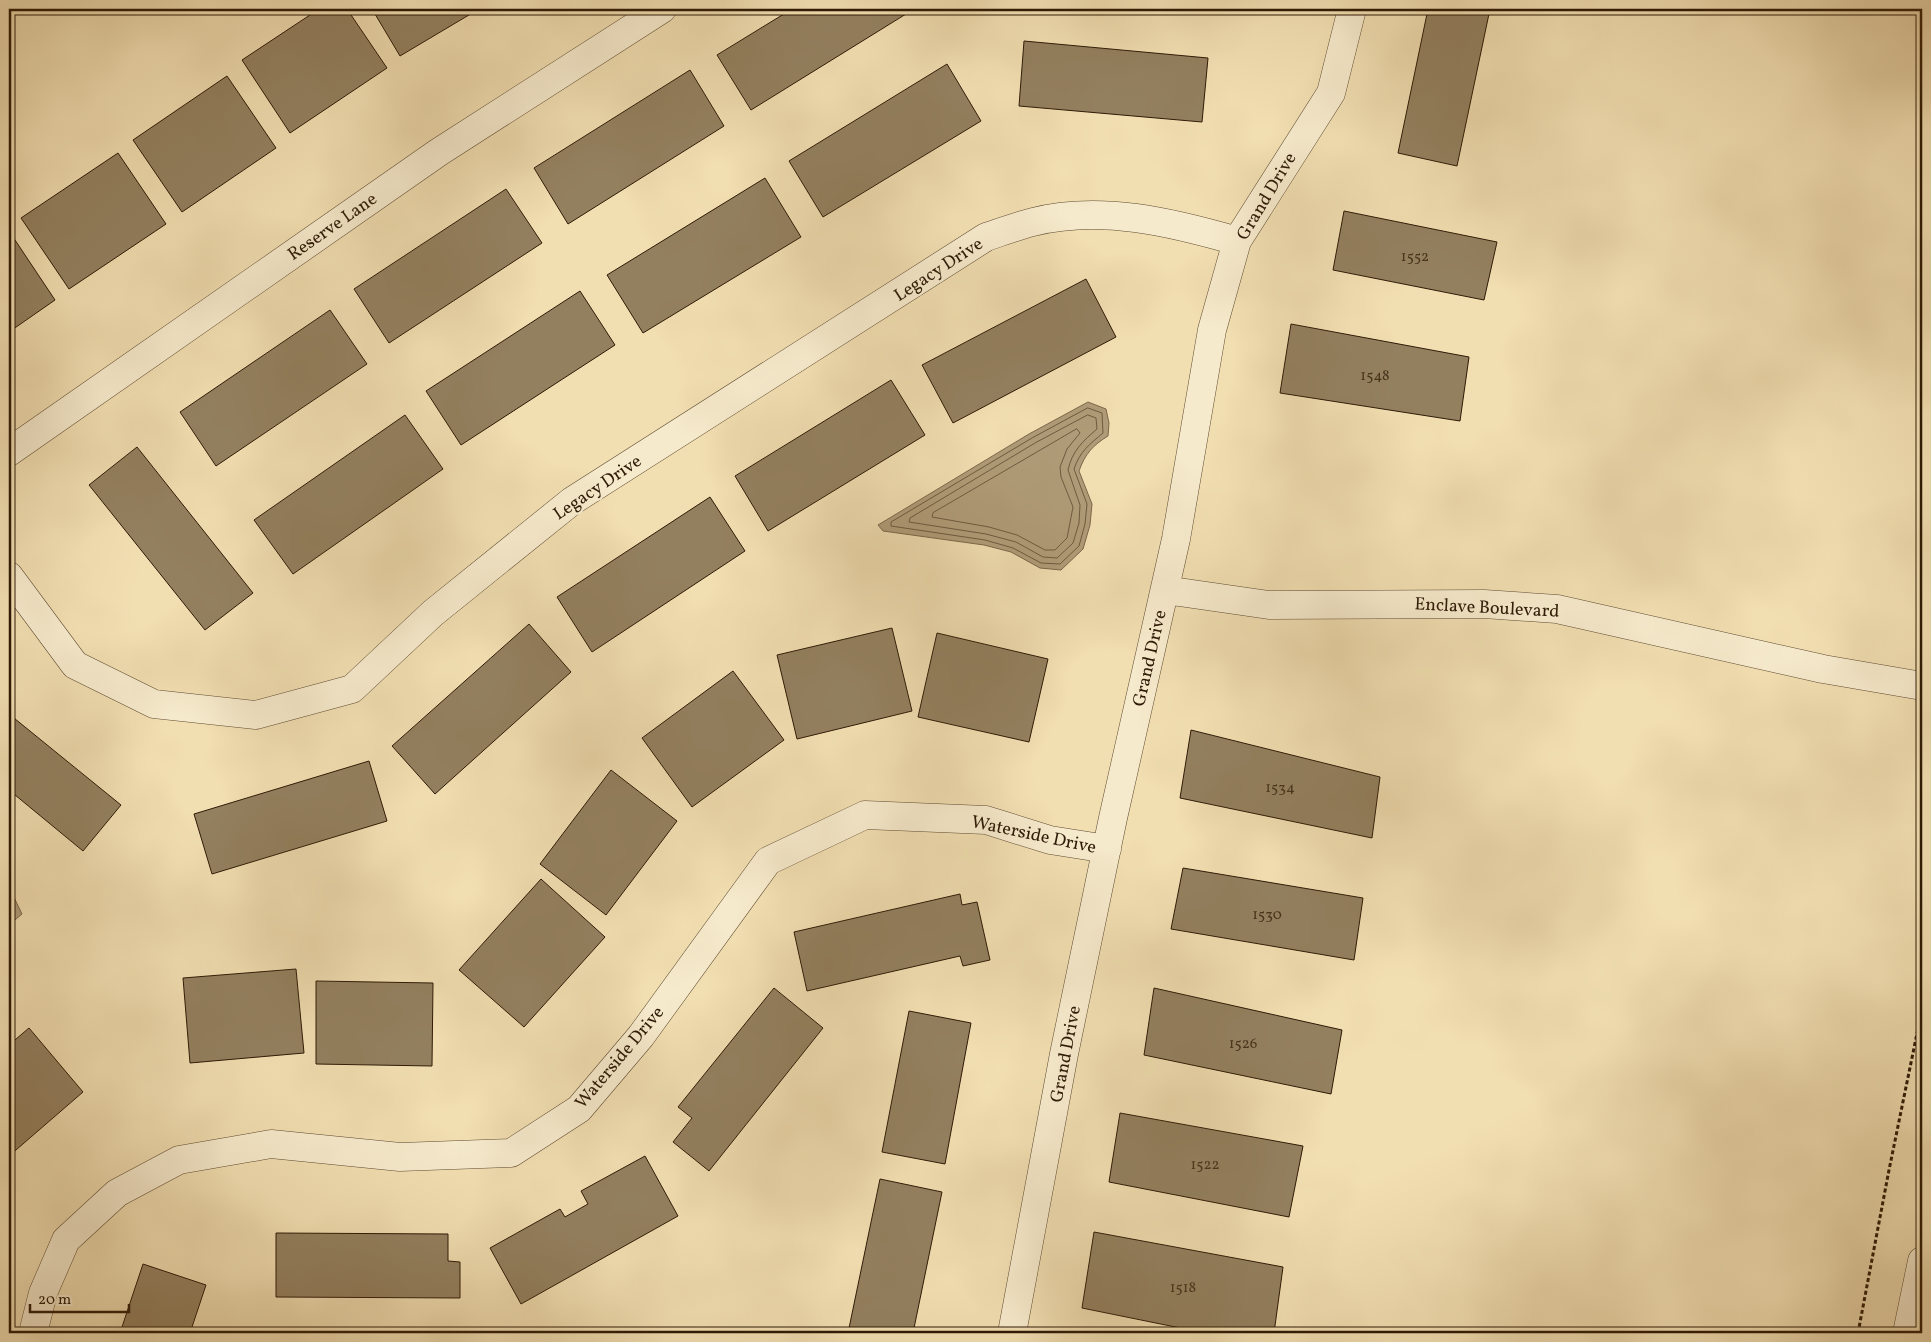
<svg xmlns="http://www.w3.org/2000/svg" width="1931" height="1342" font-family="Vollkorn,serif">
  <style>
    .water { fill: #af9b77; stroke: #7b674a }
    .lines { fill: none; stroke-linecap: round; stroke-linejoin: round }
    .shore { stroke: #6e5a3e; stroke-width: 1 }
    .building { fill: #93805f; stroke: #2e1a06 }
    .minor-casing { stroke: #5f4b31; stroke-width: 29 }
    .path { stroke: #2e1a06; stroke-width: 3; stroke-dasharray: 4 2.5; stroke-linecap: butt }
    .minor { stroke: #f6eacc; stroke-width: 28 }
    .labels { text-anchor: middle; stroke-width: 4.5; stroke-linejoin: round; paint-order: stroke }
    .number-label { font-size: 15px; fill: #47341c }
    .street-label { font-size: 18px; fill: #2e1a06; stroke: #f6eacc }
  </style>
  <rect width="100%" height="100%" fill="#f1deb1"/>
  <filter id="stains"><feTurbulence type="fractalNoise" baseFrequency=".004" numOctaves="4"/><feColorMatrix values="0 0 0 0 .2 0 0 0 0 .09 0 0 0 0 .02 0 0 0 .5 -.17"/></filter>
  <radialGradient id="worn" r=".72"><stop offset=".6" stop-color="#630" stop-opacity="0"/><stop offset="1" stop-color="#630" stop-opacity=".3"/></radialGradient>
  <path class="water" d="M1088,402L1106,409L1109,423L1108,436C1093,445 1085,454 1079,471L1092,504L1090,525L1083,549L1061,570L1040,568L1011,552L984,545L883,531L878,525L1029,434Z
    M9,887L22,914L9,925Z"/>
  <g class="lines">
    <path class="shore" d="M1088,408L1102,413L1103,433C1090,444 1080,451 1074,469L1087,504L1085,524L1079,546L1060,564L1041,563L1013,548L985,540L891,526V522L1032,438Z
      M1088,415L1096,418L1097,429C1083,441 1072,451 1068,470L1080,505L1079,523L1073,543L1057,558L1043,557L1016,542L986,534L909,522L910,518L1035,443Z
      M1077,429L1080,433L1067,449L1060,467L1061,477L1073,507L1067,538L1055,550H1045L1017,535L989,527L932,517L933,513Z"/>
  </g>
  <path class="building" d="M319,9H347L387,68L290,133L242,60Z
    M372,9H479L400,56Z
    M792,9H903L906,14L751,110L717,55Z
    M1428,9H1490L1457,166L1398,153Z
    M1024,41L1208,58L1202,122L1019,106Z
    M947,64L981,121L823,217L789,161Z
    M690,70L724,126L568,224L534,168Z
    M227,76L276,148L182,212L133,140Z
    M118,153L166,224L69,289L21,218Z
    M765,178L801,237L643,333L607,275Z
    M506,189L542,243L389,343L354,289Z
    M1344,211L1497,242L1484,300L1333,270Z
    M9,231L55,300L9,332Z
    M1086,279L1116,337L953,423L922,365Z
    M580,291L615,345L461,445L426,391Z
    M330,310L367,364L216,466L180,412Z
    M1291,324L1469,357L1460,421L1280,393Z
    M891,380L925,435L768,531L735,476Z
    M405,415L443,469L293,574L254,520Z
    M137,447L253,593L205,630L89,485Z
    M710,497L745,551L592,652L557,597Z
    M529,624L571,672L435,794L392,746Z
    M892,628L912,711L797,739L777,655Z
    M937,633L1048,659L1029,742L918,717Z
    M733,671L784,740L692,807L642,738Z
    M9,714L121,805L83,851L9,790Z
    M1191,730L1380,777L1372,838L1180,798Z
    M369,761L387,821L212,874L194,814Z
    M611,770L677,821L606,915L540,864Z
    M1183,868L1363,898L1354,960L1171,929Z
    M541,879L605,937L524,1027L459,970Z
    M960,894L962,905L977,902L990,960L963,966L960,956L807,991L794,932Z
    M296,969L304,1053L190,1063L183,978Z
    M316,981L433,983L432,1066L316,1064Z
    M774,988L823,1028L709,1171L673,1142L692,1118L678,1107Z
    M1154,988L1342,1030L1331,1094L1144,1055Z
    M909,1011L971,1023L945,1164L882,1152Z
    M29,1028L83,1092L9,1156V1045Z
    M1120,1113L1303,1146L1289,1217L1109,1182Z
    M645,1156L678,1216L521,1304L490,1248L560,1209L565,1217L588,1204L581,1191Z
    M880,1179L942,1192L913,1333H848Z
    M1094,1232L1283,1267L1274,1333H1205L1082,1308Z
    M276,1233L448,1234V1261L460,1262V1298L276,1297Z
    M143,1264L206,1285L190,1333H120Z"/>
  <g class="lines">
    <g class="minor-casing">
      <path id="minor" d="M9,452L439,152L662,9
        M9,576L75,665L154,704L256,715L352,689L433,613L572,501L986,237C1001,232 1017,226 1033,222C1101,205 1171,222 1237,241
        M1165,590L1269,605L1484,604L1557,609L1823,669L1922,686
        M33,1333L43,1293L66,1240L117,1193L179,1160L271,1144L400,1157L511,1153L579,1109L641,1036L768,861L865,815L986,820L1050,840L1107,849
        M1012,1333L1064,1054L1113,818L1176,539L1212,330L1237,241L1331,93L1352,9
        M1907,1333L1922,1261"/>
    </g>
    <path class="path" d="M1858,1333L1889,1170L1922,1009"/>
    <use href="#minor" class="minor"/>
  </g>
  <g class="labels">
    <g class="number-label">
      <text x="1415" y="261">1552</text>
      <text x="1375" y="380">1548</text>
      <text x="1280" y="792">1534</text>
      <text x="1267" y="919">1530</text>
      <text x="1243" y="1048">1526</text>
      <text x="1205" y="1169">1522</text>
      <text x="1183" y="1292">1518</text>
    </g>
    <g class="street-label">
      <text transform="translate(1266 196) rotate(-59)" y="6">Grand Drive</text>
      <text transform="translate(332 226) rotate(-35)" y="6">Reserve Lane</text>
      <text transform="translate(938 269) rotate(-33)" y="6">Legacy Drive</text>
      <text transform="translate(597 487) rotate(-34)" y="6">Legacy Drive</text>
      <text transform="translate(1487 607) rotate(3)" y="6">Enclave Boulevard</text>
      <text transform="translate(1149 658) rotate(-77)" y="6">Grand Drive</text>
      <text transform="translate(1034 834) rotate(12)" y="6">Waterside Drive</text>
      <text transform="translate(1065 1054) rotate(-79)" y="6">Grand Drive</text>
      <text transform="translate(619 1057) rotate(-50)" y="6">Waterside Drive</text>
    </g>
  </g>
  <rect width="1931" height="1342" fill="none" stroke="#f1deb1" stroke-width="30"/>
  <rect x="10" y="10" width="1911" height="1322" fill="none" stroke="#2e1a06" stroke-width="2.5"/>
  <rect x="15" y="15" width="1901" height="1312" fill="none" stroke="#2e1a06"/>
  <path d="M30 1304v8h99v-8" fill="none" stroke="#2e1a06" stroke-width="2.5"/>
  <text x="38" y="1304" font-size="15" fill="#2e1a06" stroke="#f6eacc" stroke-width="4" paint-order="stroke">20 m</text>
  <rect width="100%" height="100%" filter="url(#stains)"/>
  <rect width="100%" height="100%" fill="url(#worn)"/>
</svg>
